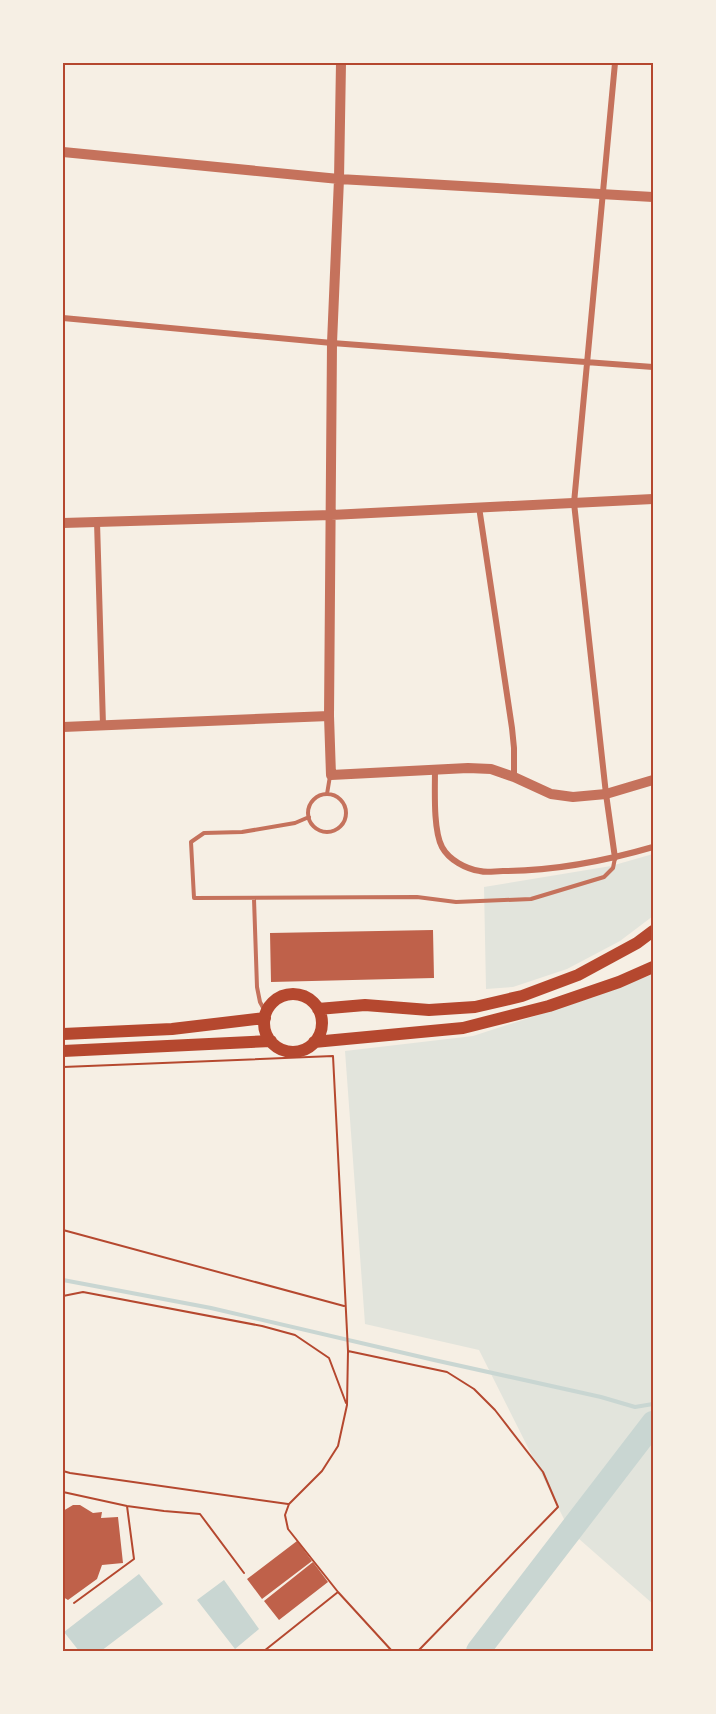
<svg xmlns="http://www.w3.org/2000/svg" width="716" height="1714" font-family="Lato,sans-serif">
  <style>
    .green { fill: #e2e4dc }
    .water { fill: #c9d6d2 }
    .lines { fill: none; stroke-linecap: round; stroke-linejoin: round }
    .stream { stroke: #c9d6d2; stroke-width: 4 }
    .river { stroke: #c9d6d2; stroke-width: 24 }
    .building { fill: #bf614a }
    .path { stroke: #b5482f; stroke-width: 2 }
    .service { stroke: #c5725c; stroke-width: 4 }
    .minor { stroke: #c5725c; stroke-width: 6 }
    .tertiary { stroke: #c5725c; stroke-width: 10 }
    .secondary { stroke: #b5482f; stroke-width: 12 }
    .neatline { fill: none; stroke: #b5482f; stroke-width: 2 }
  </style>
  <rect width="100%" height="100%" fill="#f6efe4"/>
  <path class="green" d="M653,854V916L620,941L567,969L513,987L486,989L484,887L611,866Z
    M653,974V1604L570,1531L479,1350L365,1324L345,1051L473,1036L594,997Z"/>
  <path class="water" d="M139,1574L163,1604L101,1651H79L64,1632Z
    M224,1580L259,1629L235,1649L197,1600Z"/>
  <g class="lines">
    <path class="stream" d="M63,1280L211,1308L434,1360L601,1397L635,1407L653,1404"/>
    <path class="river" d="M478,1651L653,1423"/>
  </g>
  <path class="building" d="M433,930L434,978L271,982L270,933Z
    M73,1505H80L93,1513L102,1512L101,1518L118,1517L123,1563L102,1565L97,1579L68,1600L63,1597V1511Z
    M297,1541L312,1561L262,1599L247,1579Z
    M313,1562L328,1582L279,1620L264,1601Z"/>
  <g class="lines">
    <path class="path" d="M63,1067L333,1056L348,1351L347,1405L338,1446L322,1471L289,1504L285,1515L288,1529L338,1592
      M63,1230L344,1306
      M63,1296L83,1292L262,1326L295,1335L329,1358L346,1403
      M348,1351L447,1372L474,1389L495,1410L543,1472L558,1507L418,1651
      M63,1471L70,1473L288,1504
      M63,1492L127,1506L164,1511L200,1514L244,1573
      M74,1603L134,1559L127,1506
      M264,1651L338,1592L392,1651"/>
    <path class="service" d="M327,794L330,776
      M308 813a19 19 0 1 1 38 0a19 19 0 1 1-38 0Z
      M309,817L295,823L242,832L204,833L191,842L194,898L417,897L456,902L531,899L604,877L613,868L615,858
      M254,899L257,987L260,1002L266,1013"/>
    <path class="minor" d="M63,318L332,343L653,367
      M479,507L512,728L514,748V777
      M97,522L103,725
      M435,769C435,790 433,830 442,847C449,860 466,869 480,871C487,873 495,871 503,871C553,871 605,861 653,847
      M615,858L606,794L574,503L615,63"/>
    <path class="tertiary" d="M341,63L339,179L332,343L329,716L331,775L468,768L491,769L514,777L551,794L573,797L606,794L653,780
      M63,152L339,179L653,197
      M63,523L331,515L653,499
      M63,727L329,716"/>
    <path class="secondary" d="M264 1023a29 29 0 1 1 58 0a29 29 0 1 1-58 0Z
      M318,1009L365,1005L429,1010L475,1007L522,996L578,975L637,943L653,931
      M63,1034L172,1029L265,1018
      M314,1042L463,1028L549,1006L619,982L653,967
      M63,1051L271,1041"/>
  </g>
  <rect width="716" height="1714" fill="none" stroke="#f6efe4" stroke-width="129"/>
  <rect x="64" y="64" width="588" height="1586" class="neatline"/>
</svg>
